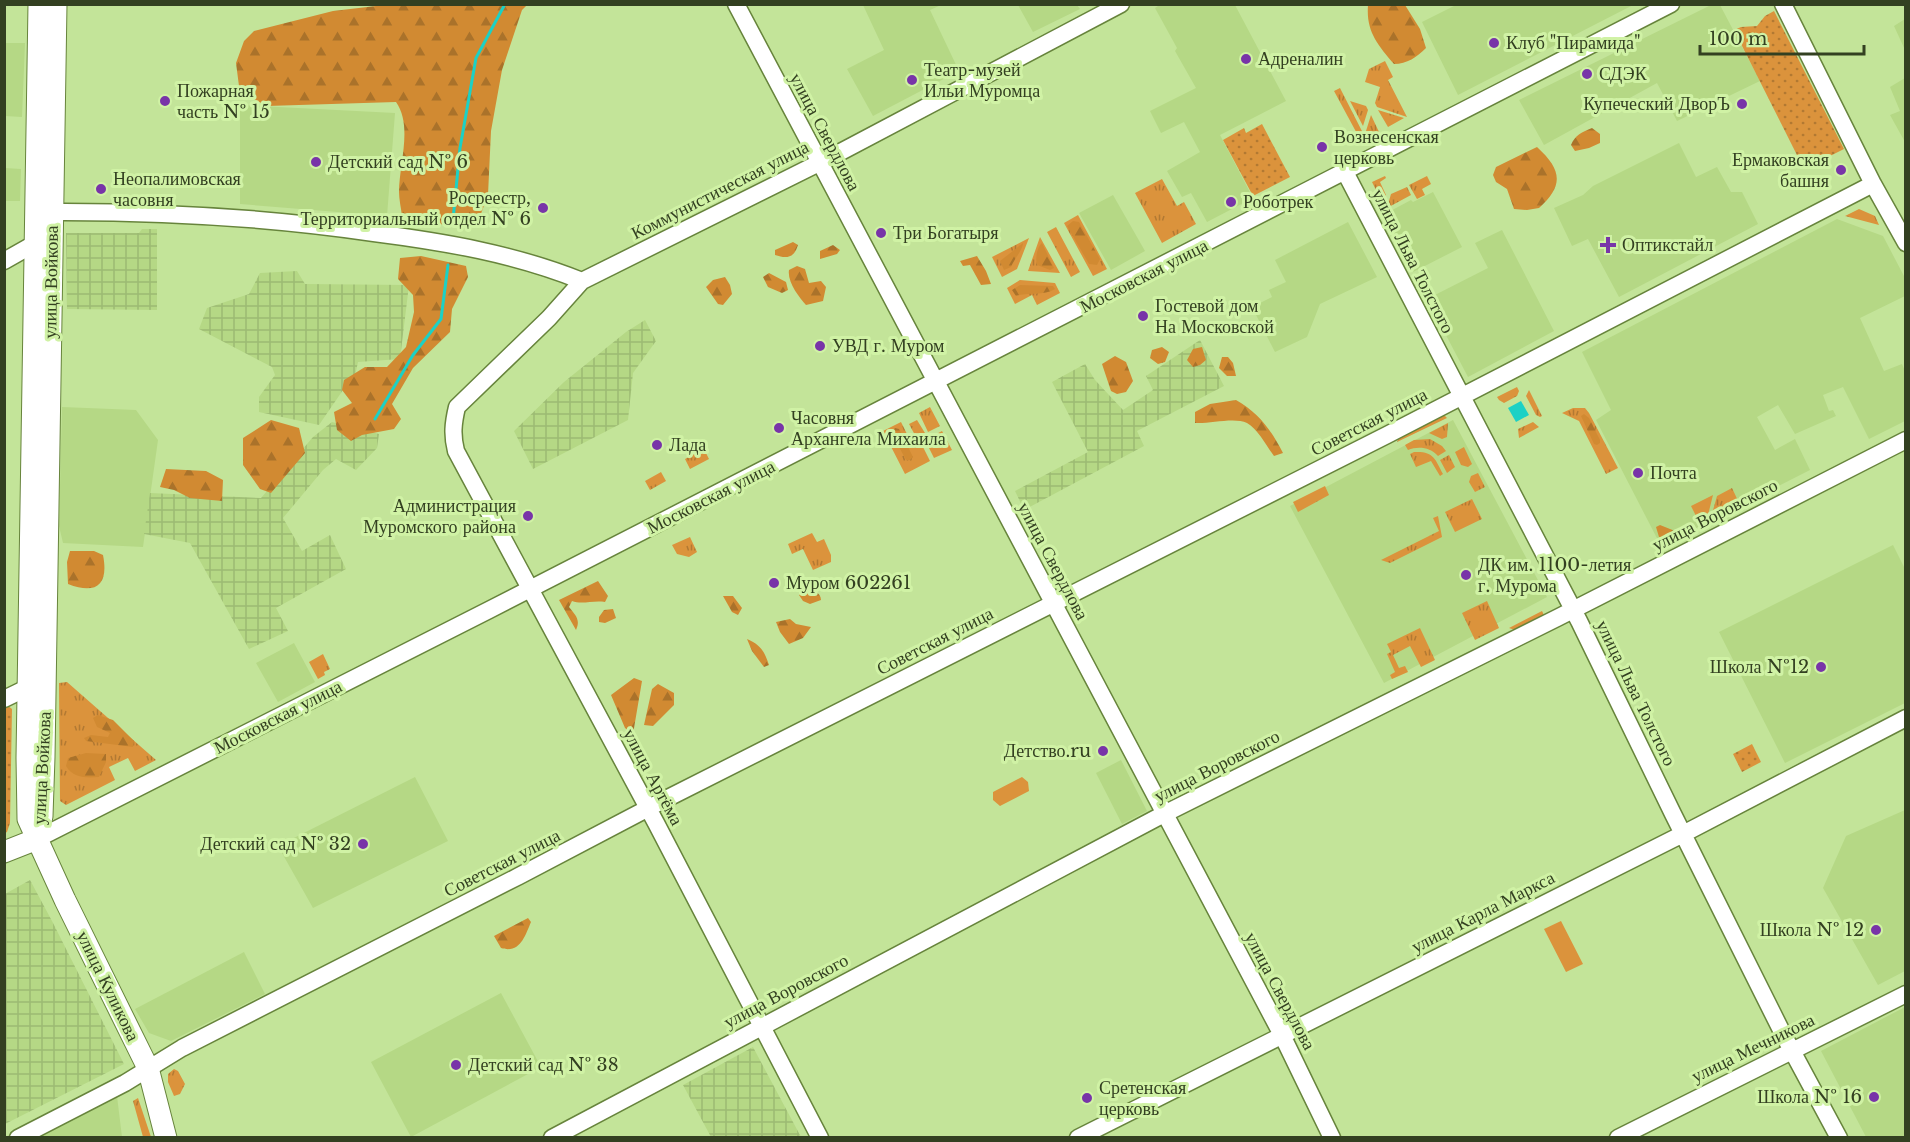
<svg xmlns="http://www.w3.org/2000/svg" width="1910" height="1142" font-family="'Libre Baskerville',serif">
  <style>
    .built { fill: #b5d885 }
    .industrial { fill: url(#industrial-grid) }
    .grass { fill: url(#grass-tufts) }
    .forest { fill: url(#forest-firs) }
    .park { fill: url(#park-dots) }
    .pitch { fill: #db933c }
    .water { fill: #1cd1c5 }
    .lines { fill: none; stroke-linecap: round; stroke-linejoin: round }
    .stream { stroke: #1cd1c5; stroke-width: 3 }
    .minor-casing { stroke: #67843c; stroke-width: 19 }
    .major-casing { stroke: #67843c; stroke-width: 23 }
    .minor { stroke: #fff; stroke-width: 16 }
    .major { stroke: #fff; stroke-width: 21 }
    .poi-dot { fill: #7834a8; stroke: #d0f2a5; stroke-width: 2 }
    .labels { text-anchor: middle; stroke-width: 6; stroke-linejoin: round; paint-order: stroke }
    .poi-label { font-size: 18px; fill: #334021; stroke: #d0f2a5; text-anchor: start }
    .street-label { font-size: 18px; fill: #334021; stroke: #d0f2a5 }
  </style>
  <defs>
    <pattern id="industrial-grid" width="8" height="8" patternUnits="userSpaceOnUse" patternTransform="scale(1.5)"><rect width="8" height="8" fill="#b5d885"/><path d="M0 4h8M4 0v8" fill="none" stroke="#9cba73"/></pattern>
    <pattern id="grass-tufts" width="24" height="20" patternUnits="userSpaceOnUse" patternTransform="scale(1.5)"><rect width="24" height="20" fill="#db933c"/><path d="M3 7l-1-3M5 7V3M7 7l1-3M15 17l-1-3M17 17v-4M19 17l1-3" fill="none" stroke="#b27932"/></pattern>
    <pattern id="forest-firs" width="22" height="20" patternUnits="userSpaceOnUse" patternTransform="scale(1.5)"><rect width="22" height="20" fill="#d18a32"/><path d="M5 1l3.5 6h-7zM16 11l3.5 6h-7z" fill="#aa722a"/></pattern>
    <pattern id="park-dots" width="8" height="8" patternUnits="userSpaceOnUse" patternTransform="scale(1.5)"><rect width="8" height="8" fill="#db933c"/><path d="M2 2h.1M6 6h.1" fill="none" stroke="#b27932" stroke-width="1.8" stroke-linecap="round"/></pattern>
  </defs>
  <rect width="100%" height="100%" fill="#c3e499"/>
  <path class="built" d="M1161,4L1235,5L1286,101L1220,135L1253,198L1207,222L1191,193L1182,197L1167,171L1200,152L1184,122L1161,133L1150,111L1196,88L1175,51L1177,48L1155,8Z
    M863,5H941L930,10L959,71L873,116L847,69L884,50Z
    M1018,5H1077L1080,9L1033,32Z
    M1456,5V4L1633,5L1458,95L1422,22Z
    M1711,5H1720L1760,81L1677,121L1657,83L1544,145L1519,100Z
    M1905,19V50L1894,26Z
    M4,43H25L22,117L5,116Z
    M1905,78V142L1890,115L1900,111L1890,87Z
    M240,105L395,113L387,216L240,204Z
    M1679,143L1696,177L1717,167L1731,192H1742L1758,224L1619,297L1588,239L1572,246L1554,208L1583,195L1593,186Z
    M5,168L21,169L20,201H5Z
    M1433,192L1462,247L1413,272L1383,215L1411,200L1413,202Z
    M1113,195L1145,251L1111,270L1079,213Z
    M1837,219L1883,236L1905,278V296L1860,318L1884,371L1902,364L1905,371V421L1869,439L1843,387L1823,395L1829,411L1833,410L1836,416L1795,434L1778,405L1757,417L1775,450L1795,439L1810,470L1661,546L1596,420L1611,410L1582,352Z
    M1348,222L1377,277L1320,304L1307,337L1275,352L1252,307L1272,297L1269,290L1286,282L1275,260Z
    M1502,230L1554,331L1468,377L1427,299L1488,268L1475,243Z
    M62,407L136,410L158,440L143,547L63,543L59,526Z
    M1453,420L1547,597L1384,683L1290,506Z
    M1893,545L1905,569V703L1785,763L1719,632Z
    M294,643L315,682L278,702L256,663Z
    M1121,760L1147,811L1122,824L1096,773Z
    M415,777L448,841L313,908L278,846Z
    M1905,810V971L1878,985L1823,888L1846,836Z
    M244,952L265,994L171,1041L149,1033L135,1009Z
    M501,993L541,1067L411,1137L371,1062Z
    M1905,1007V1137H1866L1821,1051Z
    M117,1096L122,1137H34Z"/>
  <path class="industrial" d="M142,229H157V310L67,309L66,233H139Z
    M297,271L305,284L409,285L400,359L358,362L352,390H343L319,425L259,412V397L275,375L272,367L199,329L207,308L249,294L260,273Z
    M645,320L656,341L633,373L628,420L533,469L514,431L564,382L626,332Z
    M1200,340L1224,386L1137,431L1144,446L1024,510L1015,491L1088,452L1052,382L1085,364L1095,380L1123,410L1153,390L1146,376Z
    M332,422L379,434L377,448L356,470L336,459L323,470L283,518L302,551L330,535L346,569L276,608L288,631L249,649L190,543L144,534L150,493L261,498L313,437Z
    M30,880L52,921L124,1064L5,1124V894Z
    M753,1047L801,1137H711L683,1085Z"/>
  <path class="grass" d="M1385,61L1393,77L1388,80L1407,117L1377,107L1375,103L1380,87L1365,82L1369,69Z
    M1340,88L1366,139L1361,141L1334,91Z
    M1350,101L1366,106L1368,110L1363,126Z
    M1378,110L1404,118L1388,127Z
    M1371,115L1379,132L1369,137L1366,131Z
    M1385,176L1386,178L1380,182L1386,195L1384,206L1372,182Z
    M1427,176L1431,184L1422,189L1425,195L1417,199L1409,185Z
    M1162,179L1177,206L1184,202L1196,224L1162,243L1135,193Z
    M1407,187L1411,195L1387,208L1391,194Z
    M1859,209L1875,216L1879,225L1845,216Z
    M1078,215L1107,269L1093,276L1064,223Z
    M1056,227L1080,272L1071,277L1047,232Z
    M1040,237L1060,273L1028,271Z
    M1029,238L1017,269L1002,277L992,257Z
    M1020,280L1055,283L1060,293L1037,305L1032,295L1015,304L1007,288Z
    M1517,387L1519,391L1517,396L1504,403L1499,400L1497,397Z
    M1529,390L1542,416L1540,417L1536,415L1526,396Z
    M930,407L940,426L928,432L919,413Z
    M1573,408H1585L1589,413L1618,468L1606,474L1579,421L1562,413Z
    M1443,414L1447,418L1397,442L1399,437Z
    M917,420L925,433L916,437L909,424Z
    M901,422L913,446L921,443L930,461L905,474L883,431Z
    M1533,422L1539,427L1519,438L1518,429Z
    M1448,423L1447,437L1442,439L1429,433Z
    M942,431L952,450L934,458L925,440Z
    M1430,439L1442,446L1446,451L1438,456C1430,447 1418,446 1408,450L1405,445L1414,440Z
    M1464,447L1472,464L1468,467L1461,465L1455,452Z
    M704,449L709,459L690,469L685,459Z
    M1414,452C1434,451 1435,459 1443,474L1440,476L1431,461L1416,467L1410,454Z
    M1449,455L1455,467L1447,473L1440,460Z
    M661,472L666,481L650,490L645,481Z
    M1478,473L1485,487L1475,492L1469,482L1471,476Z
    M1325,486L1329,495L1298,512L1293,502Z
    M1732,488L1740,505L1710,521L1717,496Z
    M1713,495L1706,523L1701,526L1691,506Z
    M1472,499L1482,519L1455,532L1445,512Z
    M1438,516L1442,537L1390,563L1381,560L1439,531L1433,518Z
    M812,533L817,542L824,539L831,555V562L813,570L803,549L792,554L788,544Z
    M690,537L697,552L689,557L677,554L672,545Z
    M1487,601L1499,628L1475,640L1462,613Z
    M1542,611L1544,615L1515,630L1509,628Z
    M1420,628L1435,660L1421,667L1410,646L1393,655L1399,668L1405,666L1408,672L1392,679L1390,675L1395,672L1387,654L1391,652L1387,644Z
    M323,654L330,669L324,672L325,675L318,679L309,662Z
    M67,682L156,760L135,771L128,758L109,767L115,780L66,805L60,801L59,683Z
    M174,1069L178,1071L185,1084L180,1094L174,1096L168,1082V1074Z
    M138,1098L151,1137H143L133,1101Z"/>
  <path class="forest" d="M393,4L527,5L522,10L502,70L491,131L488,195L479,219L457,226L413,221L402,216C401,208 399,199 399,192C399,164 413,126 396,102L267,106L246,95L239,86L236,63L244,41L254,31L333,11Z
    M1368,5H1405L1420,29L1426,48C1417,57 1407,64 1394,64C1377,44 1366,31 1368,5Z
    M1592,128L1600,134V143L1589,148L1575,151L1571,145C1575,135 1582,132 1592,128Z
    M1537,147C1562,170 1564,185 1539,208L1527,210L1514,209L1507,189L1496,182L1493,175L1496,167Z
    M1073,221L1079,222L1100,259L1097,265L1089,264L1067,226Z
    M793,242L798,245C794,258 787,259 775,255V250Z
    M1023,243C1023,250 1014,259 1011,267L1004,270L1000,261Z
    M1042,243L1054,268L1050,270L1037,265C1035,259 1037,247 1042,243Z
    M833,245L840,250L837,254L820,259V251Z
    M421,256L466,266L468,277L452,309L450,332L413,368L392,404L401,419L394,429L362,435L351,441L337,430L334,412L352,403L342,390L344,380L365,367H387L406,347L414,312L413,295L398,279L400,258Z
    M977,256L986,271L991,284L981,285L970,265L963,266L960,261Z
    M797,266L805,269L809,283L821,281L826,287L823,301L806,305C799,297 787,282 789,270Z
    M769,273L786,282L788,290L782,293L768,287L763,277Z
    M725,277L730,285L732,294L723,305L718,304L706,287L713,280Z
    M1020,285L1053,286L1055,289C1044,296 1028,292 1016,296L1012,290Z
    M1162,347L1169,352L1165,362L1158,364L1150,358L1152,350Z
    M1202,347L1206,360L1200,365L1193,367L1187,360L1193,349Z
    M1115,356L1126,362L1133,381L1126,392L1117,394L1111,391L1102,364Z
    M1222,357H1228L1233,363L1236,376H1227L1219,368Z
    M1236,400C1259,413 1271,430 1283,453L1274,456C1267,447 1258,429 1247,423C1234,417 1210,424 1195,423V412L1210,404Z
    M1584,414L1589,418L1600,440V443L1597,445L1594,444L1581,416Z
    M271,420L299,428L305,453L271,493L260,489L243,465V438Z
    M895,428L899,429L913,457L910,460H906L891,432Z
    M166,469L206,471L223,480L222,501L190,498L174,490L160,487Z
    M1660,525L1675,531V535L1664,541L1659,537L1656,527Z
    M70,551H94L103,555C109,585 96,595 68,584L67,562Z
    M598,581L608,596L605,602C593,600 582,605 572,601L569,607C575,615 581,619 576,630L559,600Z
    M804,589C812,589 821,592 821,600L810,604L803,601L799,595Z
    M723,596H733L742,608L738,615L732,612Z
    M613,609L616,618L605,623L599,622V617L604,610Z
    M790,619L796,624L811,627L803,638L789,644L780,632L776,622Z
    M747,639C761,645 764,651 769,665L764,667L752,651Z
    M634,678L642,681L633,734L625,728L611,695Z
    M658,684L674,693V705L653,726L644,725L652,689Z
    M98,715L113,720L134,741L133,747L86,741L84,738L91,735L108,737L110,733L97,727L93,718Z
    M86,753L106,754V762L99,777C86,778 73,778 66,766L68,758Z
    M528,918L531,922C525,936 520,954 501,948L494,936Z"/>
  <path class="park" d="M1774,11L1844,149L1804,169L1734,30L1741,27L1757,26L1765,16Z
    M1262,124L1290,177L1253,196L1223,140L1244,128L1246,133Z
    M7,705L12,709L10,823L7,832L5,833L4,707Z
    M1752,744L1761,762L1742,772L1733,754Z"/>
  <path class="pitch" d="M1022,777L1028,782L1029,791L1000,806L993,800V792Z
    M1561,921L1583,964L1566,972L1544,929Z"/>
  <path class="water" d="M1521,401L1529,415L1516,422L1508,408Z"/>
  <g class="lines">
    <path class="stream" d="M453,220L460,148L476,58L505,4
      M375,419L413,355L441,319L448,265"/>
    <g class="minor-casing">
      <path id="minor" d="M736,4L1282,1035L1332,1138
        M1783,4L1873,184L1906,243
        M1345,172L1579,621L1673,814L1783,1034L1839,1138
        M41,212C152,211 264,217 374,233C445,242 515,254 582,281
        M4,261L34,244
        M4,699L37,683
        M37,839L489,610L1671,4
        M18,1138L125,1083L182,1048L519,876L660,802L1387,435L1873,184
        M552,1138L1164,814L1559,617L1906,440
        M820,1138L656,823L456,451C452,435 453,424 457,407L549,318L582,281L833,156L1121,4
        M1078,1138L1683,834L1906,718
        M1618,1138L1906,994"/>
    </g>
    <g class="major-casing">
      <path id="major" d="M39,4L27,758L28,819L65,900L148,1068L166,1138
        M38,835L42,816L44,757L56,4
        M4,852L37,839"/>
    </g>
    <use href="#minor" class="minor"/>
    <use href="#major" class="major"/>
  </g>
  <g class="poi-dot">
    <circle cx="1494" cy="43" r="6"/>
    <circle cx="1246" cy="59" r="6"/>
    <circle cx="1587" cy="74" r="6"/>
    <circle cx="912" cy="80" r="6"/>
    <circle cx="165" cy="101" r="6"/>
    <circle cx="1742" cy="104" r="6"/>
    <circle cx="1322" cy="147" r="6"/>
    <circle cx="316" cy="162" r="6"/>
    <circle cx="1841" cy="170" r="6"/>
    <circle cx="101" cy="189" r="6"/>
    <circle cx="1231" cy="202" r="6"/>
    <circle cx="543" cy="208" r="6"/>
    <circle cx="881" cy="233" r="6"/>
    <path d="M1605 236h6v6h6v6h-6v6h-6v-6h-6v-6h6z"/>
    <circle cx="1143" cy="316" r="6"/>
    <circle cx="820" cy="346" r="6"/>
    <circle cx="779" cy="428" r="6"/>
    <circle cx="657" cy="445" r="6"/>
    <circle cx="1638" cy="473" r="6"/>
    <circle cx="528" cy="516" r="6"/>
    <circle cx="1466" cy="575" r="6"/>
    <circle cx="774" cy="583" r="6"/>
    <circle cx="1821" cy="667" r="6"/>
    <circle cx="1103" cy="751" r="6"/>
    <circle cx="363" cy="844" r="6"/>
    <circle cx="1876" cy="930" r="6"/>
    <circle cx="456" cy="1065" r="6"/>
    <circle cx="1874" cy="1097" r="6"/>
    <circle cx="1087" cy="1098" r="6"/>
  </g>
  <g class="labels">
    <g class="poi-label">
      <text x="1506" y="49">Клуб "Пирамида"</text>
      <text x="1258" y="65">Адреналин</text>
      <text x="924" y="76">Театр-музей<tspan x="924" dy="21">Ильи Муромца</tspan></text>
      <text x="1599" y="80">СДЭК</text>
      <text x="177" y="97">Пожарная<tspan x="177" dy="21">часть № 15</tspan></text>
      <text x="1730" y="110" text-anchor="end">Купеческий ДворЪ</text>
      <text x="1334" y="143">Вознесенская<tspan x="1334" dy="21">церковь</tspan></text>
      <text x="1829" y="166" text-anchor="end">Ермаковская<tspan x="1829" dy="21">башня</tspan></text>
      <text x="328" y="168">Детский сад № 6</text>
      <text x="113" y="185">Неопалимовская<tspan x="113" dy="21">часовня</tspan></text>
      <text x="531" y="204" text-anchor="end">Росреестр,<tspan x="531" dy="21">Территориальный отдел № 6</tspan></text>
      <text x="1243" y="208">Роботрек</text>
      <text x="893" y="239">Три Богатыря</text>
      <text x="1622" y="251">Оптикстайл</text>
      <text x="1155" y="312">Гостевой дом<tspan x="1155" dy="21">На Московской</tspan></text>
      <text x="832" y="352">УВД г. Муром</text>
      <text x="791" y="424">Часовня<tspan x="791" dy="21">Архангела Михаила</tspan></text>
      <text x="669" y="451">Лада</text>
      <text x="1650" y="479">Почта</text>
      <text x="516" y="512" text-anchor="end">Администрация<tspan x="516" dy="21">Муромского района</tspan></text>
      <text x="1478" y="571">ДК им. 1100-летия<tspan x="1478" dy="21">г. Мурома</tspan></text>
      <text x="786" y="589">Муром 602261</text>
      <text x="1809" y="673" text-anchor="end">Школа №12</text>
      <text x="1091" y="757" text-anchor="end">Детство.ru</text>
      <text x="351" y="850" text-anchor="end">Детский сад № 32</text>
      <text x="1864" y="936" text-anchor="end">Школа № 12</text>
      <text x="468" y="1071">Детский сад № 38</text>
      <text x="1099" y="1094">Сретенская<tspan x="1099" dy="21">церковь</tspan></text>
      <text x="1862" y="1103" text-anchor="end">Школа № 16</text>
    </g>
    <g class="street-label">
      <text transform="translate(825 132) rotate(62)" y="6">улица Свердлова</text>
      <text transform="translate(720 190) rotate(-27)" y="6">Коммунистическая улица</text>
      <text transform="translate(1413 261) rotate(63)" y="6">улица Льва Толстого</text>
      <text transform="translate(1144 276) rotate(-27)" y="6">Московская улица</text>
      <text transform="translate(51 282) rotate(-89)" y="6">улица Войкова</text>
      <text transform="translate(1369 422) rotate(-27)" y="6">Советская улица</text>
      <text transform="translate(711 497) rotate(-27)" y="6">Московская улица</text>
      <text transform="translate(1715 515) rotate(-27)" y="6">улица Воровского</text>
      <text transform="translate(1053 561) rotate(62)" y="6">улица Свердлова</text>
      <text transform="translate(935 641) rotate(-27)" y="6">Советская улица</text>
      <text transform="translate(1636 693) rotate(64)" y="6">улица Льва Толстого</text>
      <text transform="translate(278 717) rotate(-27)" y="6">Московская улица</text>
      <text transform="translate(1217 766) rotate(-27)" y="6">улица Воровского</text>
      <text transform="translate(42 768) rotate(-87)" y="6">улица Войкова</text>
      <text transform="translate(653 777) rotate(62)" y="6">улица Артёма</text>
      <text transform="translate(502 863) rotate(-27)" y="6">Советская улица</text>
      <text transform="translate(1483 912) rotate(-27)" y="6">улица Карла Маркса</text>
      <text transform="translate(108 986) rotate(64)" y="6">улица Куликова</text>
      <text transform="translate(786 991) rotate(-28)" y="6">улица Воровского</text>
      <text transform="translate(1280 991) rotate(62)" y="6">улица Свердлова</text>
      <text transform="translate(1753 1048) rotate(-26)" y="6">улица Мечникова</text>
    </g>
  </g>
  <rect width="1910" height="1142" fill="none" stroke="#334021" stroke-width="12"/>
  <path d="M1700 45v9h164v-9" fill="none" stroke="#334021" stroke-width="3"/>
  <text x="1709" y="45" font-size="18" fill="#334021" stroke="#d0f2a5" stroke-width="4.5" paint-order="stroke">100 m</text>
</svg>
